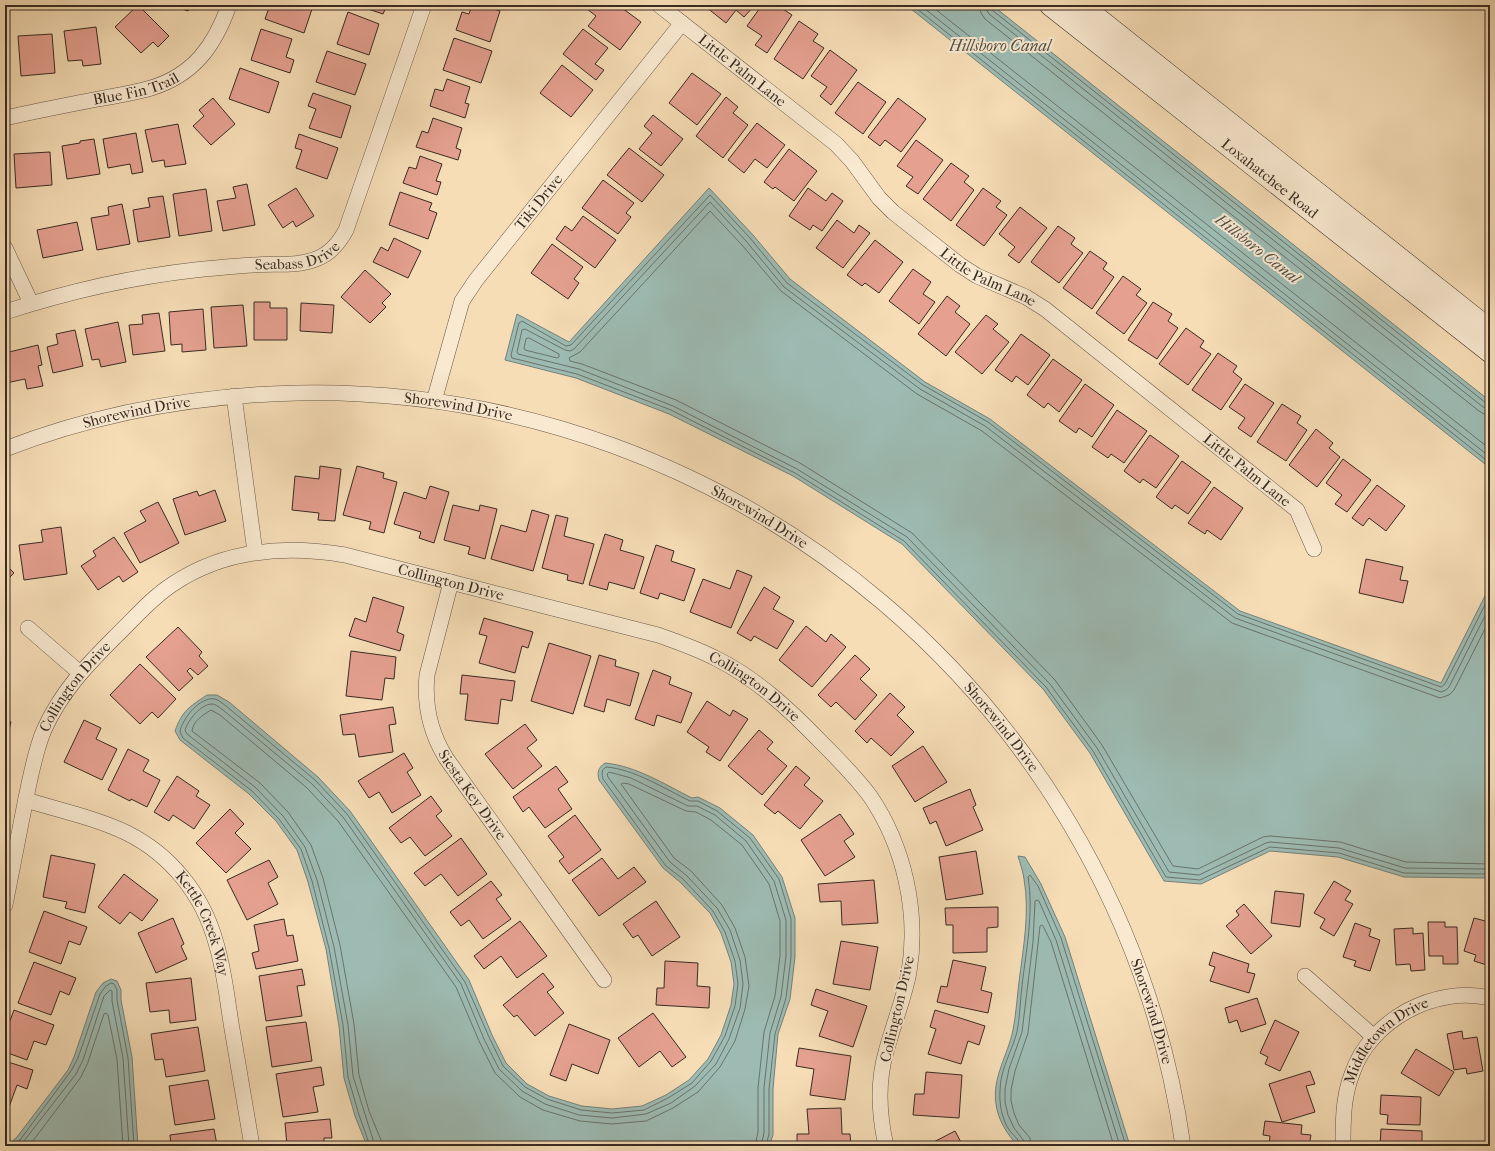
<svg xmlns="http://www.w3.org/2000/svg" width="1495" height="1151" font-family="'IM FELL French Canon',serif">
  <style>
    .water { fill: #9dbbb3; stroke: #758179 }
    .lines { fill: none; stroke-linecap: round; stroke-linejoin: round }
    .shore { stroke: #6a736a; stroke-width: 1 }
    .building { fill: #e5a090; stroke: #382b22 }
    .street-casing { stroke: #685847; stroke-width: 16 }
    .secondary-casing { stroke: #382b22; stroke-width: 22 }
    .street { stroke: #f9e9d0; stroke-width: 15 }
    .secondary { stroke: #f9e9d0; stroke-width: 21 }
    .labels { text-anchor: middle; stroke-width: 4; stroke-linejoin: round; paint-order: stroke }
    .street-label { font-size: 15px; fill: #382b22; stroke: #f9e9d0 }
    .water-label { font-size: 16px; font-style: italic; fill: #514f46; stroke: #f9e9d0 }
  </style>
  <rect width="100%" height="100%" fill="#f6ddb6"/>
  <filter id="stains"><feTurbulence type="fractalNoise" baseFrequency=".005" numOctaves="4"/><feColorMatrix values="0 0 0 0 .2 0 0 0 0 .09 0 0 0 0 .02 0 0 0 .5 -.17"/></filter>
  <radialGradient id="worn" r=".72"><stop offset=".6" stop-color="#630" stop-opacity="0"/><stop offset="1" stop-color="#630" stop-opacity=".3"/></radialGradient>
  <path class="water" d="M906,5H992L1490,401V468Z
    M709,188L753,235L790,279L925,382L990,419L1240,611L1441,683L1489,588L1490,589V880L1485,878L1404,877L1338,857L1270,851L1201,884L1164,881L1090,753L1043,689L902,544L793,476L669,414L576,378L505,360L517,314L569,342Z
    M207,695H217L229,702L318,777L350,811L469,980L492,1035L506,1063L527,1084L549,1096L582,1106L612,1109L642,1106L666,1095L689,1080L708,1059L721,1035L731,1005L734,984L731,962L721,933L710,913L680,882L663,868L599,780C597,772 598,768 605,763C636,766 664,784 692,798L698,797L720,808L753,835L782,877L795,918V957L790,999L778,1034L773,1089V1135L769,1146H367L355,1116L344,1078L339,1026L326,949L308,882L297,850L276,821L249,794L180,740L175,731C182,711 189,707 207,695Z
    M1018,856L1025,857L1041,884L1065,937L1130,1146H1018C1007,1134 998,1120 996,1104C992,1077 1008,1055 1013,1030C1016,1015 1017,998 1019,982C1023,949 1030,913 1024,879C1023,871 1020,863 1018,856Z
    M111,979L117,981L121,990V1000L132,1057L138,1146H7L17,1137L68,1070L74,1057L96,992L103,983Z"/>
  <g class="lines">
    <path class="shore" d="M912,5L1490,463
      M920,5L1490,457
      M930,5L1490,449
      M979,5L981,13L985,19L1479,411L1484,414L1490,415
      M985,5L986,9L989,14L1483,407L1490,409
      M990,5L992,10L1486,403L1490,404
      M529,338L559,354V357L557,358L525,350L524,348L526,339Z
      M1490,595L1445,684L1441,687L1238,614L988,422L923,385L787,283L750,238L710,195L571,345L566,346L522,321L519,323L511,355L512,358L577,374L671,410L795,473L904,541L1046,687L1093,751L1166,877L1200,880L1270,847L1339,853L1404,873L1485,874L1490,875
      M1490,606L1449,687L1446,690L1441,692L1235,618L985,426L920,389L784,287L746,241L710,202L574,349L570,351L565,350L525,329L522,330L517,352L518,354L579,369L673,406L797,469L907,537L1050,684L1097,748L1169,872L1199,875L1266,843L1270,842L1339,848L1405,868L1485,869L1490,870
      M1490,619L1454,690L1449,695L1440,698L1232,623L982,431L917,394L781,291L742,245L710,211L580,352L569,358L570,361L582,364L676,400L800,463L912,533L1055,680L1102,745L1173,866L1198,869L1263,837L1270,836L1340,842L1406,862L1490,864
      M13,1146L20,1140L71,1071L78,1058L100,994L106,986L111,983L114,984L117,990V1000L128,1058L134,1146
      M20,1146L76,1074L83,1060L104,996L110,990L112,991V1001L123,1058L129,1146
      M29,1146L81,1077L88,1062L104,1014L106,1013L108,1015L117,1059L123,1146
      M370,1146L359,1115L348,1077L343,1025L329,948L312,881L301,849L279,819L252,791L183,738L180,732C182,719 200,696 215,699C219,700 223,704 226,706L315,780L347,814L465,982L489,1037L503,1066L525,1087L547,1099L581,1110L612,1113L644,1110L668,1098L692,1083L711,1061L725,1036L735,1006L738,984L735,961L725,932L713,911L683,879L666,866L603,779C602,774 601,770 606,767C634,769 665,789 690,801H698L717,811L750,838L779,879L791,919V957L786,998L775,1034L769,1089V1134L766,1146
      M375,1146L353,1076L348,1025L334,947L317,880L305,847L283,816L255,787L187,734L185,730C188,720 201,704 212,704C216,704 220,708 223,710L312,784L343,817L461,984L484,1039L499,1069L522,1091L545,1104L579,1115L612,1118L646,1114L671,1103L695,1086L716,1064L729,1039L740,1008L743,984L740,960L730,930L717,908L687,876L670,862L608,777L607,774L609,772L631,778L688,806H697L715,815L746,841L774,881L786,920V956L781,997L770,1033L764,1088V1133L761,1146
      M381,1146V1140L369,1111L359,1075L354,1024L340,945L323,878L311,845L288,812L260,783L192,731C193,721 203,715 211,710L220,715L307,788L338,821L456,987L479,1041L495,1073L520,1097L543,1110L580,1121L612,1124L646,1121L673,1108L698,1092L720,1067L735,1041L745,1009L749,986L745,957L735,928L722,905L691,871L674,858L621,784L623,783L629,784L686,811L696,812L711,820L742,845L769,884L780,921V956L775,996L764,1032L758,1088V1132L755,1146
      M1020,1146C1020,1140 1014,1136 1010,1131C1002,1120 999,1104 1000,1090C1000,1070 1012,1051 1017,1032C1020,1017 1020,1001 1022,986C1026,951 1034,912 1028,877L1030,875L1038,886L1061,938L1126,1146
      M1025,1146L1024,1141L1014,1128L1008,1115L1005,1102V1089L1009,1069L1022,1032L1033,942L1035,901L1037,900L1039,901L1056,940L1120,1146
      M1031,1146L1030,1138L1019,1125L1014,1113L1011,1101V1090L1015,1071L1028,1033L1040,926L1042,925L1043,926L1051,942L1114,1146"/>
  </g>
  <path class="building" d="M138,5L169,36L158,47L153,42L141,53L115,27Z
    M171,5H190L188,11Z
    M270,5H305V6L312,9L304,33L265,19Z
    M356,5H387L383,14Z
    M472,5H483L500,11L490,42L456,30L462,12L469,14Z
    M589,5H618L641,22L620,50L588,26L596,16L587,9Z
    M707,5H755L744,17L736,10L726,23L706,7Z
    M762,5H777L792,15L767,53L755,45L762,36L747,26Z
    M348,12L379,24L369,55L337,44Z
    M799,21L818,34L813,41L824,48L803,79L774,59Z
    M96,27L101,64L83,66L82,60L68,61L64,31Z
    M261,29L292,39L286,57L294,60L290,73L251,60Z
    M583,29L608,48L595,64L604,70L596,80L563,54Z
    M52,34L55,73L21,76L18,36Z
    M454,38L492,51L481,83L443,70Z
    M5,47L8,77L5,78Z
    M830,50L857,70L831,105L820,96L827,87L811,76Z
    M327,51L366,64L355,95L316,82Z
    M562,65L593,90L571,117L540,93Z
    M240,68L279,82L269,113L229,99Z
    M692,73L721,94L697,125L669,103Z
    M447,79L470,87L465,103L469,104L465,118L430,106L435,89L443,91Z
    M858,82L886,102L863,134L835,113Z
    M313,93L351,106L341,138L309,128L316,109L308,106Z
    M726,97L738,107L733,113L748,125L723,158L696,136Z
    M213,98L235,124L211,145L193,126L204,116L199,110Z
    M898,98L926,119L901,152L885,140L880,146L868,137Z
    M653,115L683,139L661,166L639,149L652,133L644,126Z
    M433,118L462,128L456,148L461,150L458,160L416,147L422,131L428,133Z
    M757,123L785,145L767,168L755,159L744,173L728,160Z
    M178,124L186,164L165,167L164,160L152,162L145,130Z
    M136,133L143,172L132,174L130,164L108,168L103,139Z
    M299,134L338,148L327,179L296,168L302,150L295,148Z
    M94,139L100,174L67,179L62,146L80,143V141Z
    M916,140L943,160L918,194L906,186L913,177L897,166Z
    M629,148L664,175L642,202L607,175Z
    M789,149L817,171L794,201L775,187L773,189L764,182Z
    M50,152L52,185L16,188L14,154Z
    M420,156L442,164L436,181L441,182L437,195L403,183L409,167L416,169Z
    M951,163L969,176L964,182L974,190L951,221L923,199Z
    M603,180L634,203L626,213L631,217L618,234L582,208Z
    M247,184L255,225L223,231L217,201L236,198L233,187Z
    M296,188L314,216L296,227L293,221L283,228L268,205Z
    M808,188L826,201L832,193L843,201L822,231L813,225L810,230L789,216Z
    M983,188L1001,201L996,207L1007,215L984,246L956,225Z
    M206,189L212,231L179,236L173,194Z
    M400,192L432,203L429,210L437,213L428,239L389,225Z
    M163,196L170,237L138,242L133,210L150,207L148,198Z
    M122,204L130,244L97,250L91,218L109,215L108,207Z
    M1020,207L1047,228L1019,263L1008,255L1015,247L999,234Z
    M583,216L616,240L595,268L556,239L565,226L572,231Z
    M837,220L854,233L859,225L870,233L843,268L816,248Z
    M77,222L83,250L43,258L37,230Z
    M1058,226L1075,238L1071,244L1083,253L1059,283L1031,262Z
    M394,238L421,251L408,278L373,262L381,247L388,251Z
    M875,240L903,262L879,293L865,283L862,286L847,275Z
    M552,244L583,267L574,279L579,283L568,299L531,273Z
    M1090,251L1107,263L1103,269L1114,277L1092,309L1063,288Z
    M913,269L931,282L923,294L935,302L919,324L889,301Z
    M365,270L391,294L382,303L386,307L370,323L341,297Z
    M1123,276L1141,289L1136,295L1147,303L1124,334L1096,313Z
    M947,296L960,306L955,312L970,324L946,356L918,334Z
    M254,302H270V308H287V340H254Z
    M1153,302L1172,314L1168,321L1178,328L1157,359L1128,340Z
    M301,303L334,305L332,333L300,331Z
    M243,305L247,346L214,348L211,307Z
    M203,309L206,350L182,352V344L171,345L169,312Z
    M159,313L165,351L133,355L129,325L143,324L142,315Z
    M986,315L998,324L993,329L1009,342L982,374L955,352Z
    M118,322L126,362L101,367L99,359L92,360L85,329Z
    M1186,328L1204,341L1200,347L1211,354L1188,385L1159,364Z
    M75,330L83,366L53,373L47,347L58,344L56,334Z
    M1021,334L1050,355L1028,385L1016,376L1012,382L995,370Z
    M38,345L42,365L38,366L43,386L27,389L25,379L6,383L5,353Z
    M1218,353L1237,366L1233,372L1242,379L1221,410L1192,390Z
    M1053,359L1082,380L1059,412L1048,403L1044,408L1027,395Z
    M1085,384L1114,405L1092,437L1079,428L1076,433L1059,421Z
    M1245,384L1274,403L1251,437L1238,428L1245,418L1229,407Z
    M1282,404L1301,416L1297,423L1307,430L1286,461L1257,442Z
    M1117,410L1147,431L1124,463L1111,454L1108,458L1092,447Z
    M1316,429L1333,443L1329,448L1340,457L1317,487L1289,465Z
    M1150,435L1179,456L1156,488L1143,479L1140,483L1124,471Z
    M1343,459L1371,480L1347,512L1335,504L1342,495L1326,483Z
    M1182,461L1211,482L1188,514L1175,505L1172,509L1156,497Z
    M320,466L341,469L335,521L318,520L319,513L292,510L295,476L319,479Z
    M357,466L384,473L383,478L397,482L384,533L369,529L371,522L343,515Z
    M1377,485L1405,506L1386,531L1369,518L1363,526L1352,518Z
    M430,486L449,492L434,543L419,538L421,532L394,524L404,492L426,499Z
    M1214,487L1243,508L1221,540L1207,530L1205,534L1188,523Z
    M215,490L226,521L185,535L173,499L197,491L199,496Z
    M158,502L179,543L140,563L124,533L146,521L140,511Z
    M453,505L479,511L480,505L497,509L485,559L468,554L470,547L444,540Z
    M532,510L549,515L533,571L491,559L501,525L526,532Z
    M556,515L568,518L564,536L594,544L583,584L567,580L568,575L542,568Z
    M61,527L67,574L24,580L19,545L43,542L41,530Z
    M605,534L623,540L620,550L644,557L634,589L609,582L607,590L589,585Z
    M114,537L138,572L123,582L119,576L98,590L81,566L96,556L93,551Z
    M656,545L674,551L671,561L695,569L684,601L660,593L658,599L640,593Z
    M1366,559L1403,567L1400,580L1408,581L1403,603L1359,593Z
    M5,564L14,573L5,582Z
    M737,570L752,576L731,628L690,612L703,579L730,589Z
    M764,587L780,597L773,609L794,621L777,649L754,636L751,641L737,633Z
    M373,597L404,607L397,632L404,635L400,651L349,636L355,618L366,622Z
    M484,618L533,632L528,648L522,646L515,673L479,663L487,636L479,634Z
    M806,626L826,642L831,634L846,647L812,687L779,660Z
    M178,627L202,652L199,656L208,666L198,675L190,668L187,671L193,678L179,691L146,657Z
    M549,643L591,656L573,714L531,701Z
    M351,651L396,657L394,679L385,678L382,700L346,696Z
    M599,655L616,660L615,666L639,673L630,706L607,699L604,712L584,706Z
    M855,655L870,669L860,679L877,695L855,720L836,702L831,707L818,695Z
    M140,664L176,699L158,718L152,712L140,724L110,695Z
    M653,670L671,677L669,684L692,693L681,723L657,715L654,726L635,719Z
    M462,675L515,681L512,701L501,699L498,724L465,720L468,694H460Z
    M890,693L905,707L897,715L914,732L891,756L871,738L867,743L855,731Z
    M707,701L730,716L733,710L748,719L720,761L706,752L709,747L687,732Z
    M393,707L396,724L389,725L393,752L359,757L355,734L343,735L340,715Z
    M5,720L11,722L5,746Z
    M84,720L101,728L96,739L117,749L102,780L64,762Z
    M525,724L537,740L527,748L542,766L513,789L485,754Z
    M759,730L773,742L767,749L787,766L762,795L728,766Z
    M923,746L947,782L915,802L892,766Z
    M128,749L149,760L143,771L160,780L147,807L131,799L130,801L108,790Z
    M404,753L413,768L407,772L421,795L392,813L379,792L369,798L358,781Z
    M556,766L568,782L558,789L572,809L545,828L529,807L523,812L513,797Z
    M796,766L810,778L804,785L823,801L800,829L778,811L775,814L764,805Z
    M177,776L199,791L196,796L210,805L194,829L173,815L169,821L154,812Z
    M970,789L976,805L973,807L983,830L946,846L936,821L930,824L923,808Z
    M431,796L442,811L436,816L452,836L425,856L410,837L401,843L389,828Z
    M230,809L244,824L235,833L251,849L226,873L196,843Z
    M840,814L854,834L844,841L855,857L825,876L801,840Z
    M575,815L601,850L569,874L559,861L564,857L548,836Z
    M461,838L487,874L458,896L441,874L425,886L414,873Z
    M976,851L983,894L946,900L939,857Z
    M51,855L95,864L85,913L65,908L67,902L43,897Z
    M602,858L618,879L634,867L646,882L599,916L572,880Z
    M269,860L278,877L268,883L278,904L247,920L227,880Z
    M124,874L158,900L142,921L130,912L120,924L98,907Z
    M874,880L878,923L842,925L841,901L820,902L818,884Z
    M491,881L502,895L496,899L511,919L483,939L469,920L461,926L450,912Z
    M1334,881L1351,891L1345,900L1353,904L1334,936L1320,928L1325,919L1314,913Z
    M1275,891L1304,894L1300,927L1271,923Z
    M656,901L680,937L652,956L638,935L633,938L623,924Z
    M1244,904L1272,936L1251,954L1226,926L1239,915L1236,911Z
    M998,907V927L987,928V952L953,953V925H946L945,908Z
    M44,911L87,927L80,945L69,941L61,964L29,952Z
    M173,918L184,944L181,946L187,959L156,973L138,933Z
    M1474,918L1489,922L1488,927L1490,928V966L1474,961L1476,955L1464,951Z
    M284,919L287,936L293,935L298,961L256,969L252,953L259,951L254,925Z
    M520,921L547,956L517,978L501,956L484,969L474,956Z
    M1428,922H1445V927H1457L1458,964H1443V956H1429Z
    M1355,923L1371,929L1369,936L1380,940L1370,971L1354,966L1356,961L1343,957Z
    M1413,928V934L1423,933L1425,970L1411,971L1410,964L1396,965L1394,929Z
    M841,941L878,947L870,990L833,984Z
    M1213,952L1249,964L1247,972L1255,974L1249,993L1210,981L1215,967L1209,965Z
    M953,960L986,967L981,990L992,993L988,1013L937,1002L941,986L947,987Z
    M665,961L698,963L697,986L710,987L709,1008L656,1005L657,988H664Z
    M34,962L76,978L69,995L60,991L51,1015L18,1003Z
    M302,969L305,985L297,986L302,1016L266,1021L259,976Z
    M543,973L554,987L547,992L564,1013L535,1036L517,1015L514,1017L503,1005Z
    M191,978L196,1020L170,1023L169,1010L150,1012L146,983Z
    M816,989L867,1006L853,1047L819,1036L828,1011L811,1005Z
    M1257,998L1266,1024L1241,1032L1237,1020L1229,1023L1225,1008Z
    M14,1010L54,1025L46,1045L34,1041L27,1060L5,1052V1034Z
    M935,1010L985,1026L979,1045L968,1041L961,1064L928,1054L936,1029L930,1027Z
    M653,1013L686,1057L672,1067L660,1051L639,1067L618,1038Z
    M1275,1020L1299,1032L1280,1071L1265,1064L1268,1057L1260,1053Z
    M306,1022L312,1061L272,1067L266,1027Z
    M569,1024L610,1040L598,1074L572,1064L566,1081L550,1075Z
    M198,1027L205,1071L166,1077L163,1059L155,1060L151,1034Z
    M1462,1031L1463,1039L1477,1037L1483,1071L1467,1074L1466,1068L1454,1070L1447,1034Z
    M799,1048L851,1056L845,1100L810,1095L814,1069L796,1066Z
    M1416,1049L1454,1072L1439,1096L1401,1073Z
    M5,1061L33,1070L27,1089L17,1085L9,1107L5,1106Z
    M321,1067L324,1085L313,1087L318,1112L283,1117L276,1074Z
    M1310,1071L1315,1084L1306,1086L1315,1112L1282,1122L1269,1084Z
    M926,1072L962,1075L959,1118L913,1115L915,1094H924Z
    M208,1080L215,1119L175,1125L169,1086Z
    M1381,1095L1421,1097L1420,1125L1387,1124L1388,1115L1380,1114Z
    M841,1108L842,1134H850L851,1146H797V1134H809L807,1109Z
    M330,1119L332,1138H324V1146H287L285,1123Z
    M1265,1121L1302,1125L1301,1134L1311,1135L1309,1146H1269L1270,1136L1263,1135Z
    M214,1129L217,1145L215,1146H171L170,1135Z
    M1381,1129L1422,1131V1146H1380Z
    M955,1131L963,1146H926Z"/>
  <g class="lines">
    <g class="street-casing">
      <g id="street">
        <path id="s1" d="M659,5L836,144L852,161L879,198L893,212L960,265L977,276L1026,297L1045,309L1297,510L1314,549"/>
        <path id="s2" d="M5,118C36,111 67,105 98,99C115,96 134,93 151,88C194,75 215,45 229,5"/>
        <path d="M5,248L31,303"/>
        <path id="s3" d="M5,312C67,292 131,277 195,270C214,268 233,266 253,265C273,263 296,267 316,259C330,254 339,243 346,230L424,5"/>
        <path d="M234,396L255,552"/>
        <path id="s4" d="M434,401L462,301L476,280L682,23"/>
        <path id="s5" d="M5,449C98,413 198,395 298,393C738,385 1122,709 1183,1146"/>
        <path id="s6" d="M451,582L427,675C424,705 430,732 446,758L604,980"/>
        <path d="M28,628L80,673"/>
        <path id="s7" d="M26,800C59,810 96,818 127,833C171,855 203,895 216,943C224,969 227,997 231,1023C238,1064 245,1105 252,1146"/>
        <path id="s8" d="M5,905C12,869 19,833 26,798C31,775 35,751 44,730C61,692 86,666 115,637C134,619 151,598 173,584C225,549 285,545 345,555L658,635C678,642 698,649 717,659C757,679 790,710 821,742C838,759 855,776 870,796C904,846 919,912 909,972C904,999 893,1025 886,1052C877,1083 879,1115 886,1146"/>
        <path d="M1305,976L1374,1037"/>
        <path id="s9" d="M1343,1146C1343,1121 1343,1097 1352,1074C1370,1020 1435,985 1490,998"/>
      </g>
    </g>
    <g class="secondary-casing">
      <g id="secondary">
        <path id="s10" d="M1050,5L1490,352"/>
        <path d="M1081,5L1490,330"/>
      </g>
    </g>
    <use href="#street" class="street"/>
    <use href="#secondary" class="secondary"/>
  </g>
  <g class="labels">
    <g class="street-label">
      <text dy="5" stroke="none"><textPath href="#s1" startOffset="106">Little Palm Lane</textPath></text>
      <text dy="5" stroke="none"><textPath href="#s2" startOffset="134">Blue Fin Trail</textPath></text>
      <text dy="5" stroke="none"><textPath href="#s10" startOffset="280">Loxahatchee Road</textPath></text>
      <text dy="5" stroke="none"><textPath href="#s4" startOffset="229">Tiki Drive</textPath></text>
      <text dy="5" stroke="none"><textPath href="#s3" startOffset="299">Seabass Drive</textPath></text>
      <text dy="5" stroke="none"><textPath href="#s1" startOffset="430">Little Palm Lane</textPath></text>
      <text dy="5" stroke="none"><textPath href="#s5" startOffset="461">Shorewind Drive</textPath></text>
      <text dy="5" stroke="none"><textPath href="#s5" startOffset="137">Shorewind Drive</textPath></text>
      <text dy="5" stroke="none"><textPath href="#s1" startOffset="754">Little Palm Lane</textPath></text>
      <text dy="5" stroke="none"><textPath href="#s5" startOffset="784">Shorewind Drive</textPath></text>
      <text dy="5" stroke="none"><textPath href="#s8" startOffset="664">Collington Drive</textPath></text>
      <text dy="5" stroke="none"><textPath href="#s8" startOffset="988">Collington Drive</textPath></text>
      <text dy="5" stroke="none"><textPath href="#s8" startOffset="233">Collington Drive</textPath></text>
      <text dy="5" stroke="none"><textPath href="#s5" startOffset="1107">Shorewind Drive</textPath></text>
      <text dy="5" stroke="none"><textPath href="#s6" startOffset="228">Siesta Key Drive</textPath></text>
      <text dy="5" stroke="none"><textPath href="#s7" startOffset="229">Kettle Creek Way</textPath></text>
      <text transform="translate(897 1009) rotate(-77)" y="5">Collington Drive</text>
      <text dy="5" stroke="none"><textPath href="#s5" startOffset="1431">Shorewind Drive</textPath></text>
      <text dy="5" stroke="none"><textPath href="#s9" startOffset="122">Middletown Drive</textPath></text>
    </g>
    <g class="water-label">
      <text x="1000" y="51">Hillsboro Canal</text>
      <text transform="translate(1258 248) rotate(38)" y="6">Hillsboro Canal</text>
    </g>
  </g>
  <rect width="1495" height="1151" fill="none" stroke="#f6ddb6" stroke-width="20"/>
  <rect x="6" y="6" width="1483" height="1139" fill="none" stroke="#382b22" stroke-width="2"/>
  <rect x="10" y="10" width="1475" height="1131" fill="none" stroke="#382b22"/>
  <rect width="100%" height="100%" filter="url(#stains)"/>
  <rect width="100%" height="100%" fill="url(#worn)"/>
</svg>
